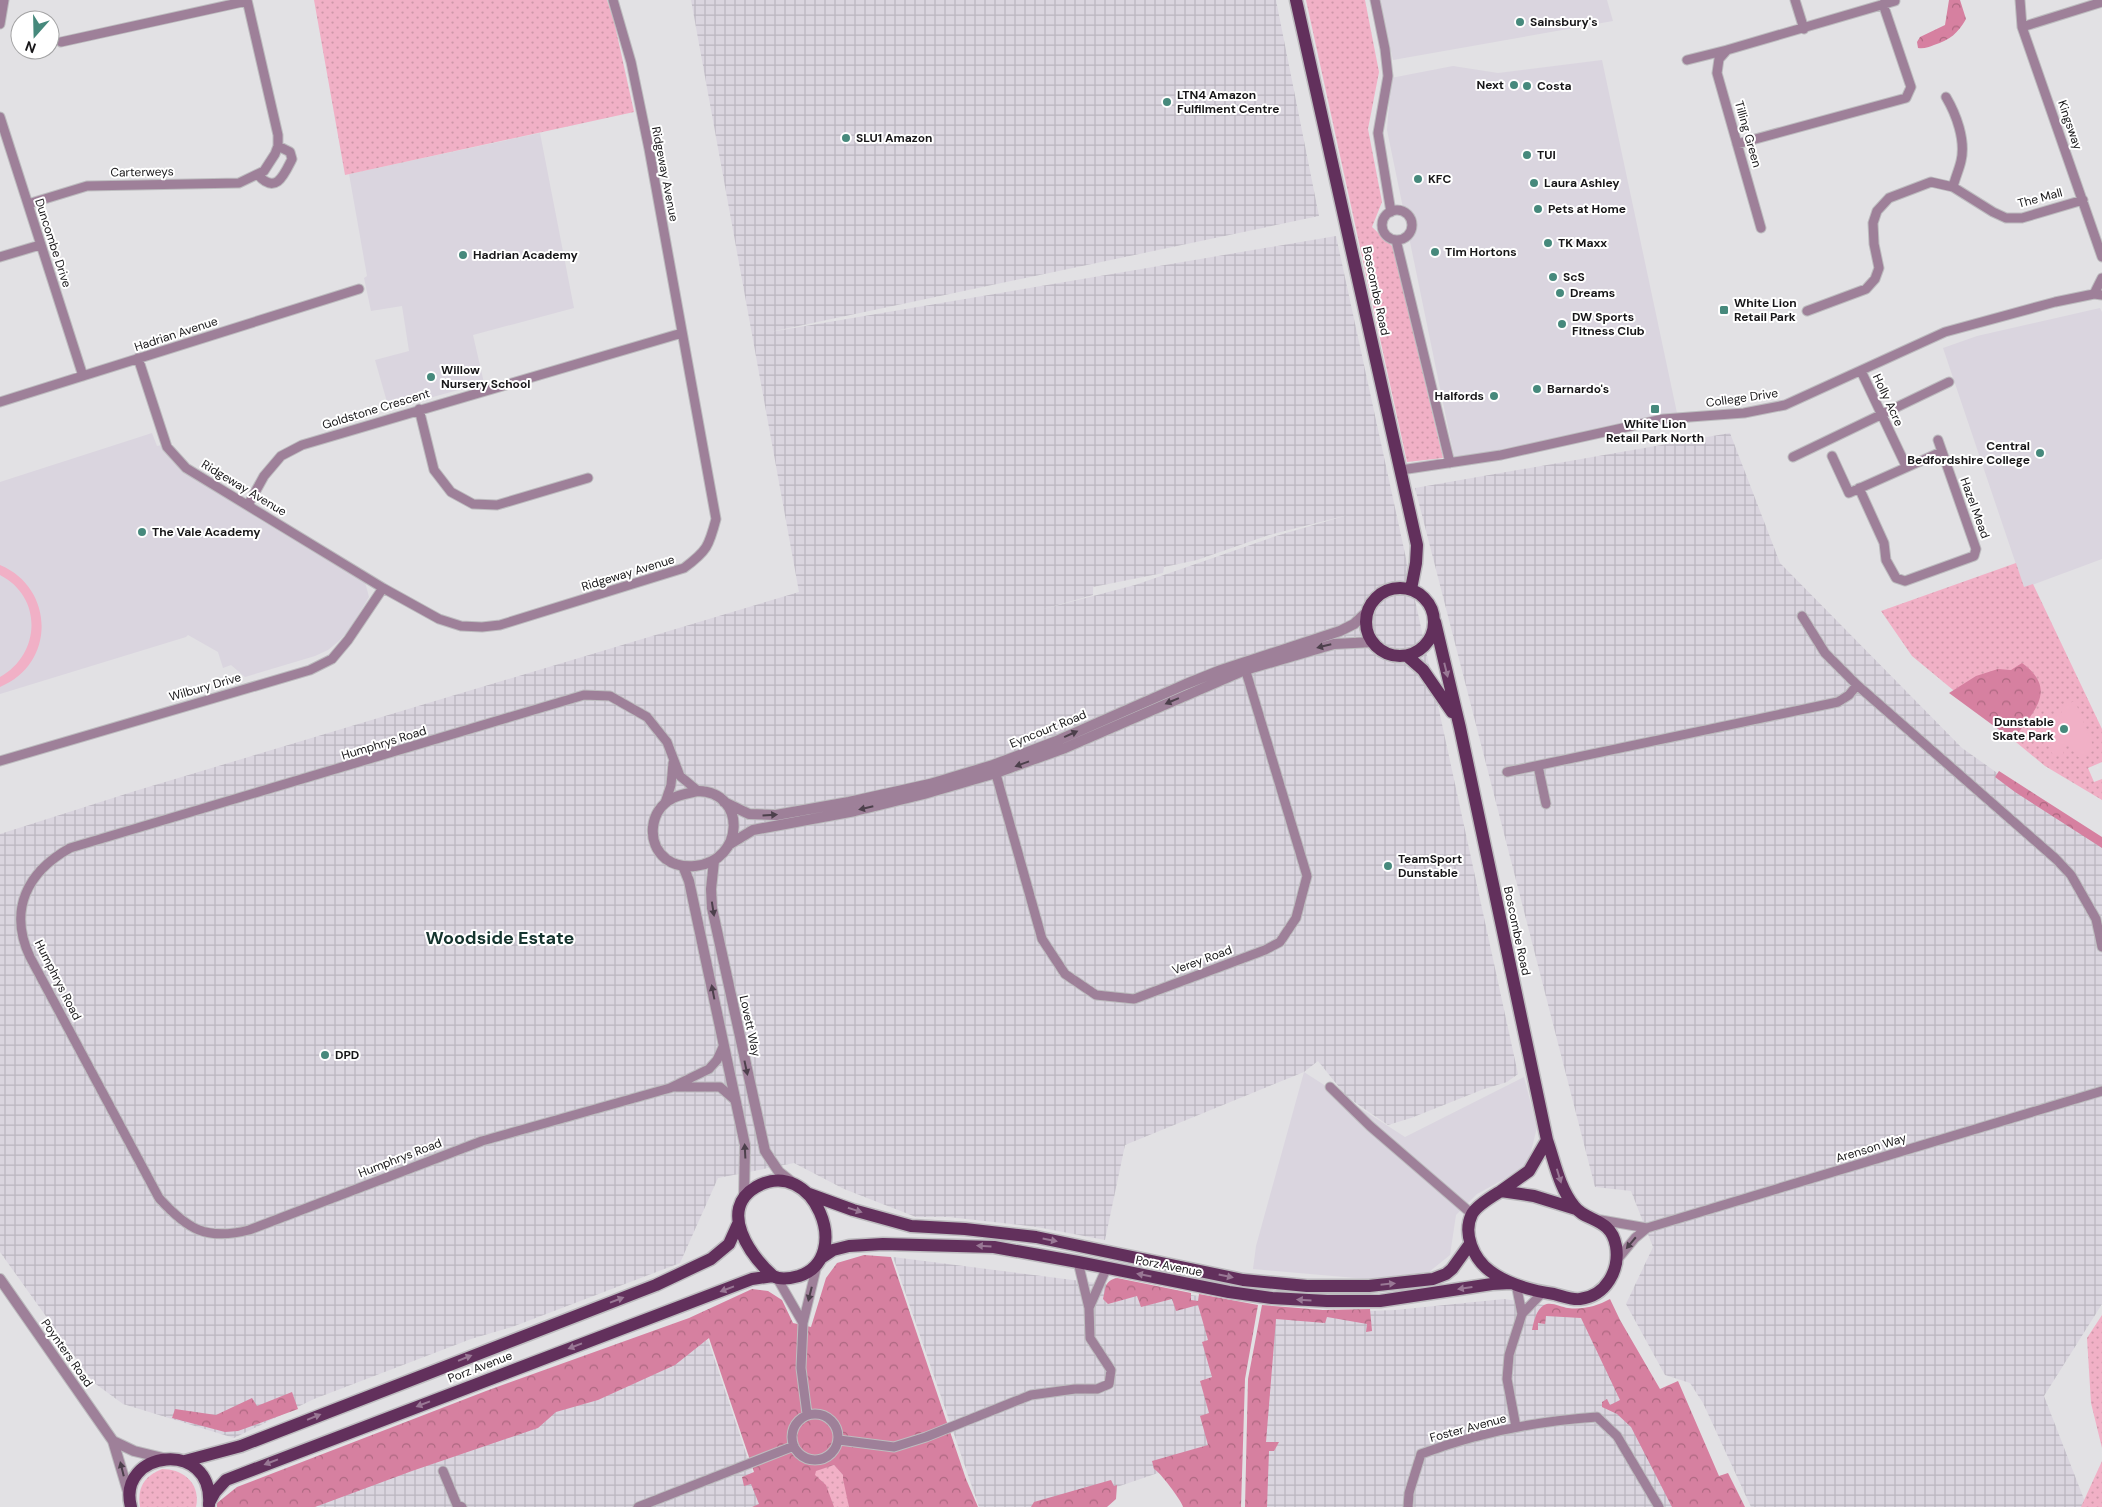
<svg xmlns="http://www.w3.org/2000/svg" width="2102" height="1507" font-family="'DM Sans',sans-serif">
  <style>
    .built { fill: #dad5df }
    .industrial { fill: url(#industrial-grid); fill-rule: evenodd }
    .grass { fill: url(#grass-dots) }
    .forest { fill: url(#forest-crowns) }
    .garden { fill: #f1b0c6 }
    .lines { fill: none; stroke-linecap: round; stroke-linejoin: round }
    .minor-casing { stroke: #bdbcbf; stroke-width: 11 }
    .tertiary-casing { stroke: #bdbcbf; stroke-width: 12 }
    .primary-casing { stroke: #bdbcbf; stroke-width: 15 }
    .minor { stroke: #9e8099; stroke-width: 9 }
    .tertiary { stroke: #9e8099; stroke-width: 10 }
    .primary { stroke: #62305c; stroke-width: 12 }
    .oneway { fill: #4d404c }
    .oneway2 { fill: #997895 }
    .poi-dot { fill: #46897c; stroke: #fff; stroke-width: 2 }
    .labels { text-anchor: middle; stroke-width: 4; stroke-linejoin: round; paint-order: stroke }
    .poi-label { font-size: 12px; font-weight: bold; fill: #171618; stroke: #fff; text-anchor: start }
    .street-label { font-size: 12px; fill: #171618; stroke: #fff }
    .district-label { font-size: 18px; font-weight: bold; fill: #14342e; stroke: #fff }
  </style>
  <defs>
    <pattern id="industrial-grid" width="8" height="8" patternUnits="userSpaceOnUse" patternTransform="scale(1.25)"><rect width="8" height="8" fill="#dad5df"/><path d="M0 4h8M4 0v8" fill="none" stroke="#bab6bf"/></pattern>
    <pattern id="grass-dots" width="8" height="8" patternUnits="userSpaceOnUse" patternTransform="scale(1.25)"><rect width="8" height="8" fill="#f1b0c6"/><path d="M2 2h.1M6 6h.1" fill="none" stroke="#ce97a9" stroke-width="1.8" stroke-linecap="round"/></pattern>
    <pattern id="forest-crowns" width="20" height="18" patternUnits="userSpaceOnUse" patternTransform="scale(1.25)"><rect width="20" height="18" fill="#d680a0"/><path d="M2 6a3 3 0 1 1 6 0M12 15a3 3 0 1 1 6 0" fill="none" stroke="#ad6881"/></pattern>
  </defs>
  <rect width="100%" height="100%" fill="#e2e1e4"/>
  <path class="built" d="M1379,0H1607L1613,21L1393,60Z
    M1602,60L1677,413L1455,461L1387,130L1391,78L1453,66L1498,73Z
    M540,133L574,308L473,335L484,383L389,409L375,360L409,351L402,306L371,311L364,278L367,276L349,174Z
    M2100,308L2102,312V559L2024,588L1943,348L1977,336Z
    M152,433L157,446L162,445L172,459L365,582L369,597L349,630L339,641L328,650L315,656L245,677L231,665L223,668L218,652L188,635L186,637L0,694V482Z
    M1304,1072L1405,1137L1524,1077L1537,1127L1530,1156L1521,1170L1477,1194L1456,1215L1450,1255L1429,1272L1367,1279L1253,1269L1256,1246Z"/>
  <path class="industrial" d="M691,0H1276L1319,216L770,332L1336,236L1518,1074L1507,1082L1484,1089L1411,1118L1388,1125L1347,1097L1318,1061L1304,1072L1125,1145L1105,1240L1037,1227L949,1217H916L844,1189L794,1163L718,1178L680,1263L512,1327L471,1339L314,1399L234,1438L123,1404L93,1382L0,1252V834L135,791L799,592ZM1348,515L1276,536L1135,585L1040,610L1093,595V587L1163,573L1164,567L1197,560L1269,535Z
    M1730,433L1780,563L1962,748L2102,847V1304L2044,1396L2087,1507H1751L1703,1403L1690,1383L1665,1375L1626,1304L1653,1247L1631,1191L1595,1187L1415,488Z
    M893,1257L1230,1300L1211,1455L1058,1507H979Z
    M1504,1299L1601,1313L1676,1507H1255L1267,1315L1395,1310Z
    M708,1340L764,1507H291L305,1495Z"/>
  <path class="grass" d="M314,0H607L614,21L634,112L345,175Z
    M1306,0H1365L1379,72L1368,129L1382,202L1372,227L1393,247L1443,458L1407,462Z
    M2016,563L2024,587L2033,584L2102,729V762L2088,768L2094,782L2102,779V800L2045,766L1912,656L1881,611Z
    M2102,1315V1448L2091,1403L2087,1338Z
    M2102,1461V1507H2081Z
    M834,1465L847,1479L849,1507H833L814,1478L813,1471Z
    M162,1469C184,1469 201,1484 196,1507H140C137,1488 144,1476 162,1469Z"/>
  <path class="forest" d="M1949,0H1960L1966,19C1958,33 1950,40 1934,45C1929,47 1924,49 1918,48L1917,42L1920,37L1945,25Z
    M2022,663C2059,690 2033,712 2013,740L1949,693L1976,676L1998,669L2011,670Z
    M1999,771L2102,837V848L2015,792L1995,777Z
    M864,1255L891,1257L966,1479L978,1507H849L843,1479V1475L834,1465L816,1471L815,1475L826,1485L834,1507H752L759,1504L751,1484L744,1486L742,1477L754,1472L709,1338L675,1365L598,1400L556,1412L538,1428L412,1471L315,1507H217V1503L237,1487L486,1391L689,1318L752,1289L768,1291L782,1300L793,1323L811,1327L826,1278L837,1263Z
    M1117,1278L1191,1293V1300L1198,1301L1199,1294L1258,1305L1245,1379L1241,1507H1183C1182,1501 1160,1472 1154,1469L1152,1461L1208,1445L1200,1416L1209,1413L1200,1381L1212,1377L1202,1342L1208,1340L1198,1305L1176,1311L1172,1299L1141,1307L1137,1296L1108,1304L1103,1299C1106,1288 1104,1281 1117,1278Z
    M1610,1299L1620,1320L1660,1389L1678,1381L1719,1476L1728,1473L1745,1507H1672L1631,1427L1617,1414L1602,1407V1402L1607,1399L1610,1405L1620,1400L1581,1318L1546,1316L1545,1324L1538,1323V1330H1532C1534,1321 1536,1310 1544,1305C1551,1301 1561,1307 1568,1308C1583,1310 1597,1306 1610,1299Z
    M1262,1305L1323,1310L1370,1309L1372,1331L1366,1332L1367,1324L1327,1317L1325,1323L1276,1319L1266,1442H1279L1274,1451H1269L1267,1507H1245L1248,1379Z
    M292,1392L298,1409L238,1431L225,1432L172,1418L175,1409L216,1415L252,1398L257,1406Z
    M1111,1480L1114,1486L1117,1485L1116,1499L1107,1507H1031L1034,1502Z"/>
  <path class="garden" d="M0,565C55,588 56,664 0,687V677C41,654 43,597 0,575Z
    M2075,701L2094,748L2089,755L2078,757L2068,745L2065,746L2063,754L2054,756C2051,753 2043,734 2043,729C2044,725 2049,723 2051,720L2050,717L2053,714L2055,717L2062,712L2061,706Z"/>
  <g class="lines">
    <g class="minor-casing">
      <path id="minor" d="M1375,0L1385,49L1388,76L1378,133L1391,212
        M1795,0L1804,29
        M2020,0L2022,27L2102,257
        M0,24L4,0
        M2022,27L2102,2
        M61,42L247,1
        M1687,60L1727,50
        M1946,97C1956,114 1966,140 1961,161C1959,170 1955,178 1953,187
        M0,117L83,376
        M1737,144L1906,98L1911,87L1883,4
        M258,175C276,195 284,175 292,159L290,152L278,146
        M28,204L87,186L239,183L264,171L275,154L278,146V135L247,0
        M1382 225a15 15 0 1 1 30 0a15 15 0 1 1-30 0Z
        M1761,228L1717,73L1719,59L1727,50L1895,1
        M1396,240L1450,463
        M0,257L40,245
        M2094,294L2102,278
        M1807,311L1866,289L1875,279L1879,268L1874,244L1873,223L1877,211L1889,198L1931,182L1953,187L1993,212L2006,218H2022L2083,200
        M138,358L167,447L186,468L383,588L439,619L461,626L482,627L500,625L684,568C707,551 709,546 716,519L649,149L631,62L613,0
        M1861,371L1906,466
        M0,402L359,289
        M419,409L434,470L451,492L473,504L497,505L588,478
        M1832,456L1849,493L1941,452
        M1793,457L1949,382
        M1401,470L1501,455L1663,419L1744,413L1785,405L1945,332L2055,302L2094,294L2102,295
        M1859,488L1884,543L1886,560L1896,578L1905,581L1974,556L1976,549L1938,440
        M248,505L264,476L281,456L302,445L682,333
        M1802,616L1825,653L1857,685L2056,859L2071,875L2096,919L2102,947
        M0,761L310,670L332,659L348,640L383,588
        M1538,766L1546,804
        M994,767L1042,939L1065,974L1096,995L1134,999L1265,950L1280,942L1296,918L1307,876L1244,665
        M1507,772L1838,702L1849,695L1857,685
        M698,791L680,776L667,742L647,717L610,696L584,695L70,848C27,872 8,910 30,957L159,1198C187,1229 206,1241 249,1230L482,1141L670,1088L709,1069L717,1060L723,1047
        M665,803L671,785L673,763
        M675,1087H720L735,1100
        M1330,1087L1370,1126L1472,1214
        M1601,1220L1647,1228L2102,1091
        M1617,1260L1635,1238L1647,1228
        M777,1278L803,1323
        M1516,1284L1522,1314
        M1089,1308L1107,1267
        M792 1437a23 23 0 1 1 46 0a23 23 0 1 1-46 0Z
        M807,1414L801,1368L803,1323L817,1265
        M1516,1427L1507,1379L1509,1355L1522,1314L1543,1292
        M839,1440L894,1447L926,1437L1031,1395L1075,1389H1097L1109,1384L1111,1370L1090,1338L1089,1308L1078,1262
        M443,1471L457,1505L462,1507
        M638,1507L794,1446
        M1408,1507L1409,1493L1421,1454C1477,1433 1538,1421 1597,1417L1617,1436L1659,1507"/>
    </g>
    <g class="tertiary-casing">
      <path id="tertiary" d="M698,791C747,792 745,861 695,866C685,867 674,865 666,859C646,843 649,810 673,798C680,794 690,793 698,791Z
        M724,802L749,814L776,815L849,802L930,784L993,765L1054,742L1186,684L1221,670L1340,631L1354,624L1368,611
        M730,844L753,830L855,811L924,794L996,773L1065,748L1245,670L1334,644L1373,642
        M714,861L711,889L712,908L765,1151L779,1172L793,1183
        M683,866L689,881L745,1145L744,1199
        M0,1279L113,1441L129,1495
        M113,1441L134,1451L163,1458"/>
    </g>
    <g class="primary-casing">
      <path id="primary" d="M1296,0L1417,545L1416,563L1411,589
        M1366 622a34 34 0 1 1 68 0a34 34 0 1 1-68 0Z
        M1435,622L1460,728L1547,1140C1555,1163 1559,1187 1574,1206C1585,1222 1611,1217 1616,1246C1620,1270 1606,1296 1580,1299C1572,1300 1562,1296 1554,1294C1534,1291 1507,1284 1490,1271C1474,1259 1462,1234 1472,1214C1477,1205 1493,1196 1501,1191L1534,1196L1576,1209
        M1407,656L1423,670L1452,712
        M1501,1191L1529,1171L1547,1140
        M809,1194L853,1210L911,1226L965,1229L1036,1237L1243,1280L1307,1286H1369L1433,1279L1446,1274L1452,1269L1470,1244
        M821,1258L833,1250L849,1246L883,1244L994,1247L1078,1262L1229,1292L1272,1298L1327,1301H1380L1492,1284L1511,1283
        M185,1461L241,1446L656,1285L711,1259L729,1244L738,1224
        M209,1503L215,1492L226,1480L752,1279L773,1276C780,1280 792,1278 799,1276C855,1258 813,1154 756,1187C717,1210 751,1256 773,1276
        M131,1507C116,1450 214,1438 209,1505"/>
    </g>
    <use href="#minor" class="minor"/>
    <use href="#tertiary" class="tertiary"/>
    <use href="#primary" class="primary"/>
  </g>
  <defs><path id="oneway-solid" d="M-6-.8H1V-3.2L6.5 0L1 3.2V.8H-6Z" transform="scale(1.25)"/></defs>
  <g class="oneway">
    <use href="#oneway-solid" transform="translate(1324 646) rotate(166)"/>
    <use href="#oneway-solid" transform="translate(1172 701) rotate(157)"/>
    <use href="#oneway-solid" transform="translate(1071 734) rotate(-24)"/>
    <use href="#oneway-solid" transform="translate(1022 764) rotate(160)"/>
    <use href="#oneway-solid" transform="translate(866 808) rotate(167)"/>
    <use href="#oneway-solid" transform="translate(770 815) rotate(-4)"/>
    <use href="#oneway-solid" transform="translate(713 909) rotate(81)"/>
    <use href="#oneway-solid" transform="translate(713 992) rotate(-101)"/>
    <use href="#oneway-solid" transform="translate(746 1068) rotate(78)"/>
    <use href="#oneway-solid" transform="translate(745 1151) rotate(-93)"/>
    <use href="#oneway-solid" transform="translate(1631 1243) rotate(130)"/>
    <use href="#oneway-solid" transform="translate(810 1294) rotate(104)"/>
    <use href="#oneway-solid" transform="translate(122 1469) rotate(-104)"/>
  </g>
  <g class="oneway2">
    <use href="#oneway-solid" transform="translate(1446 670) rotate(76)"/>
    <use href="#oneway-solid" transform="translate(1559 1176) rotate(73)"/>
    <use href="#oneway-solid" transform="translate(855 1210) rotate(18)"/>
    <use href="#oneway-solid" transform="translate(1050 1240) rotate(11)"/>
    <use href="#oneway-solid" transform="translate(984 1246) rotate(-177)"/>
    <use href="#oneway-solid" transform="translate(1144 1275) rotate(-169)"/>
    <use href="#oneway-solid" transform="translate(1226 1276) rotate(12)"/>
    <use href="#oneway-solid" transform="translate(1388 1284) rotate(-6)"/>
    <use href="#oneway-solid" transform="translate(1465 1288) rotate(172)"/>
    <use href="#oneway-solid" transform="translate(727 1289) rotate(159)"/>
    <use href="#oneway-solid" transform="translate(617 1300) rotate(-21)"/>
    <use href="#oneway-solid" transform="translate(1304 1300) rotate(-177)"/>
    <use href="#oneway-solid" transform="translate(575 1346) rotate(159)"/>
    <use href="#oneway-solid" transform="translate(465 1358) rotate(-22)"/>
    <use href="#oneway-solid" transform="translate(423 1404) rotate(159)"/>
    <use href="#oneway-solid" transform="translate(314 1417) rotate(-22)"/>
    <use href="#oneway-solid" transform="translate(271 1462) rotate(159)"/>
  </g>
  <g class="poi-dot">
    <circle cx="1520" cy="22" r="5"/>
    <circle cx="1514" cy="85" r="5"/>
    <circle cx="1527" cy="86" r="5"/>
    <circle cx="1167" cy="102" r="5"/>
    <circle cx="846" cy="138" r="5"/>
    <circle cx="1527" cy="155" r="5"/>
    <circle cx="1418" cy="179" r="5"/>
    <circle cx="1534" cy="183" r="5"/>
    <circle cx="1538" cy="209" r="5"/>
    <circle cx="1548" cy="243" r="5"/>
    <circle cx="1435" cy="252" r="5"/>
    <circle cx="463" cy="255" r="5"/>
    <circle cx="1553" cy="277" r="5"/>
    <circle cx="1560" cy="293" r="5"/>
    <rect x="1719" y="305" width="10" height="10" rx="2.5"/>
    <circle cx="1562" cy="324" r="5"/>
    <circle cx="431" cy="377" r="5"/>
    <circle cx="1537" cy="389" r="5"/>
    <circle cx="1494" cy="396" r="5"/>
    <rect x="1650" y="404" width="10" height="10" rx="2.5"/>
    <circle cx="2040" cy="453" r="5"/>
    <circle cx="142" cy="532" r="5"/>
    <circle cx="2064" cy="729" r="5"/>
    <circle cx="1388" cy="866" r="5"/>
    <circle cx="325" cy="1055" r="5"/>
  </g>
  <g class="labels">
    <g class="poi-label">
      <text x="1530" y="26">Sainsbury's</text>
      <text x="1504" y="89" text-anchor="end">Next</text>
      <text x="1537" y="90">Costa</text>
      <text x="1177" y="99">LTN4 Amazon<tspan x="1177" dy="14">Fulfilment Centre</tspan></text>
      <text x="856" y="142">SLU1 Amazon</text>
      <text x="1537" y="159">TUI</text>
      <text x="1428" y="183">KFC</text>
      <text x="1544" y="187">Laura Ashley</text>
      <text x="1548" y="213">Pets at Home</text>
      <text x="1558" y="247">TK Maxx</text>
      <text x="1445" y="256">Tim Hortons</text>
      <text x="473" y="259">Hadrian Academy</text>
      <text x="1563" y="281">ScS</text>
      <text x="1570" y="297">Dreams</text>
      <text x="1734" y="307">White Lion<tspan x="1734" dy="14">Retail Park</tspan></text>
      <text x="1572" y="321">DW Sports<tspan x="1572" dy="14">Fitness Club</tspan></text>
      <text x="441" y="374">Willow<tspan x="441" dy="14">Nursery School</tspan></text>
      <text x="1547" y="393">Barnardo's</text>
      <text x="1484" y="400" text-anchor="end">Halfords</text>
      <text x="1655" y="428" text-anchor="middle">White Lion<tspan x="1655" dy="14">Retail Park North</tspan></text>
      <text x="2030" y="450" text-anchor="end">Central<tspan x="2030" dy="14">Bedfordshire College</tspan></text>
      <text x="152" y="536">The Vale Academy</text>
      <text x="2054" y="726" text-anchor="end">Dunstable<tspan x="2054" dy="14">Skate Park</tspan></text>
      <text x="1398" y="863">TeamSport<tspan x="1398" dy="14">Dunstable</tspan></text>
      <text x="335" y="1059">DPD</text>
    </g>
    <g class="street-label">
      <text transform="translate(2070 125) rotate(71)" y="4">Kingsway</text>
      <text transform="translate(1748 134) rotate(74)" y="4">Tilling Green</text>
      <text transform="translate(142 172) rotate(-1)" y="4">Carterweys</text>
      <text transform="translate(665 174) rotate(79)" y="4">Ridgeway Avenue</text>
      <text transform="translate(2040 198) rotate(-15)" y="4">The Mall</text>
      <text transform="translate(53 243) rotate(72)" y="4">Duncombe Drive</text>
      <text transform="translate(1376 291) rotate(78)" y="4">Boscombe Road</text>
      <text transform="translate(176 334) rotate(-18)" y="4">Hadrian Avenue</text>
      <text transform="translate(1742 398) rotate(-8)" y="4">College Drive</text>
      <text transform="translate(1888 400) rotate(65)" y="4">Holly Acre</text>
      <text transform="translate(376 409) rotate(-17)" y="4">Goldstone Crescent</text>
      <text transform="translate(244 488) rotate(31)" y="4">Ridgeway Avenue</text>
      <text transform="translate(1975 508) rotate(70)" y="4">Hazel Mead</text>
      <text transform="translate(628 573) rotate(-17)" y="4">Ridgeway Avenue</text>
      <text transform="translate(205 687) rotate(-16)" y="4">Wilbury Drive</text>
      <text transform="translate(1048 729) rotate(-22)" y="4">Eyncourt Road</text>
      <text transform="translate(384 743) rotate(-17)" y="4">Humphrys Road</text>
      <text transform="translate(1517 931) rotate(78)" y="4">Boscombe Road</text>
      <text transform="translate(1202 960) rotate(-20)" y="4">Verey Road</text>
      <text transform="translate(58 980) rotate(63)" y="4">Humphrys Road</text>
      <text transform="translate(750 1026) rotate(78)" y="4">Lovett Way</text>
      <text transform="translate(1871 1148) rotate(-17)" y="4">Arenson Way</text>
      <text transform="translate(400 1158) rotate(-21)" y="4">Humphrys Road</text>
      <text transform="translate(1169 1266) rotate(11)" y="4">Porz Avenue</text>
      <text transform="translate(67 1353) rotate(55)" y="4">Poynters Road</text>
      <text transform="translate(480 1367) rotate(-21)" y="4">Porz Avenue</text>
      <text transform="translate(1468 1428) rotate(-15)" y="4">Foster Avenue</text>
    </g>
    <g class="district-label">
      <text x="500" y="944">Woodside Estate</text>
    </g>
  </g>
  <g transform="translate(35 35) rotate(200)"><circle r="24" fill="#ffffff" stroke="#a2a2a3"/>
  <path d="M0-4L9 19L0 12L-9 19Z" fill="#46897c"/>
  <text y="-8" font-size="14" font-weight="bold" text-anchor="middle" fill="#171618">N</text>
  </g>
</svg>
